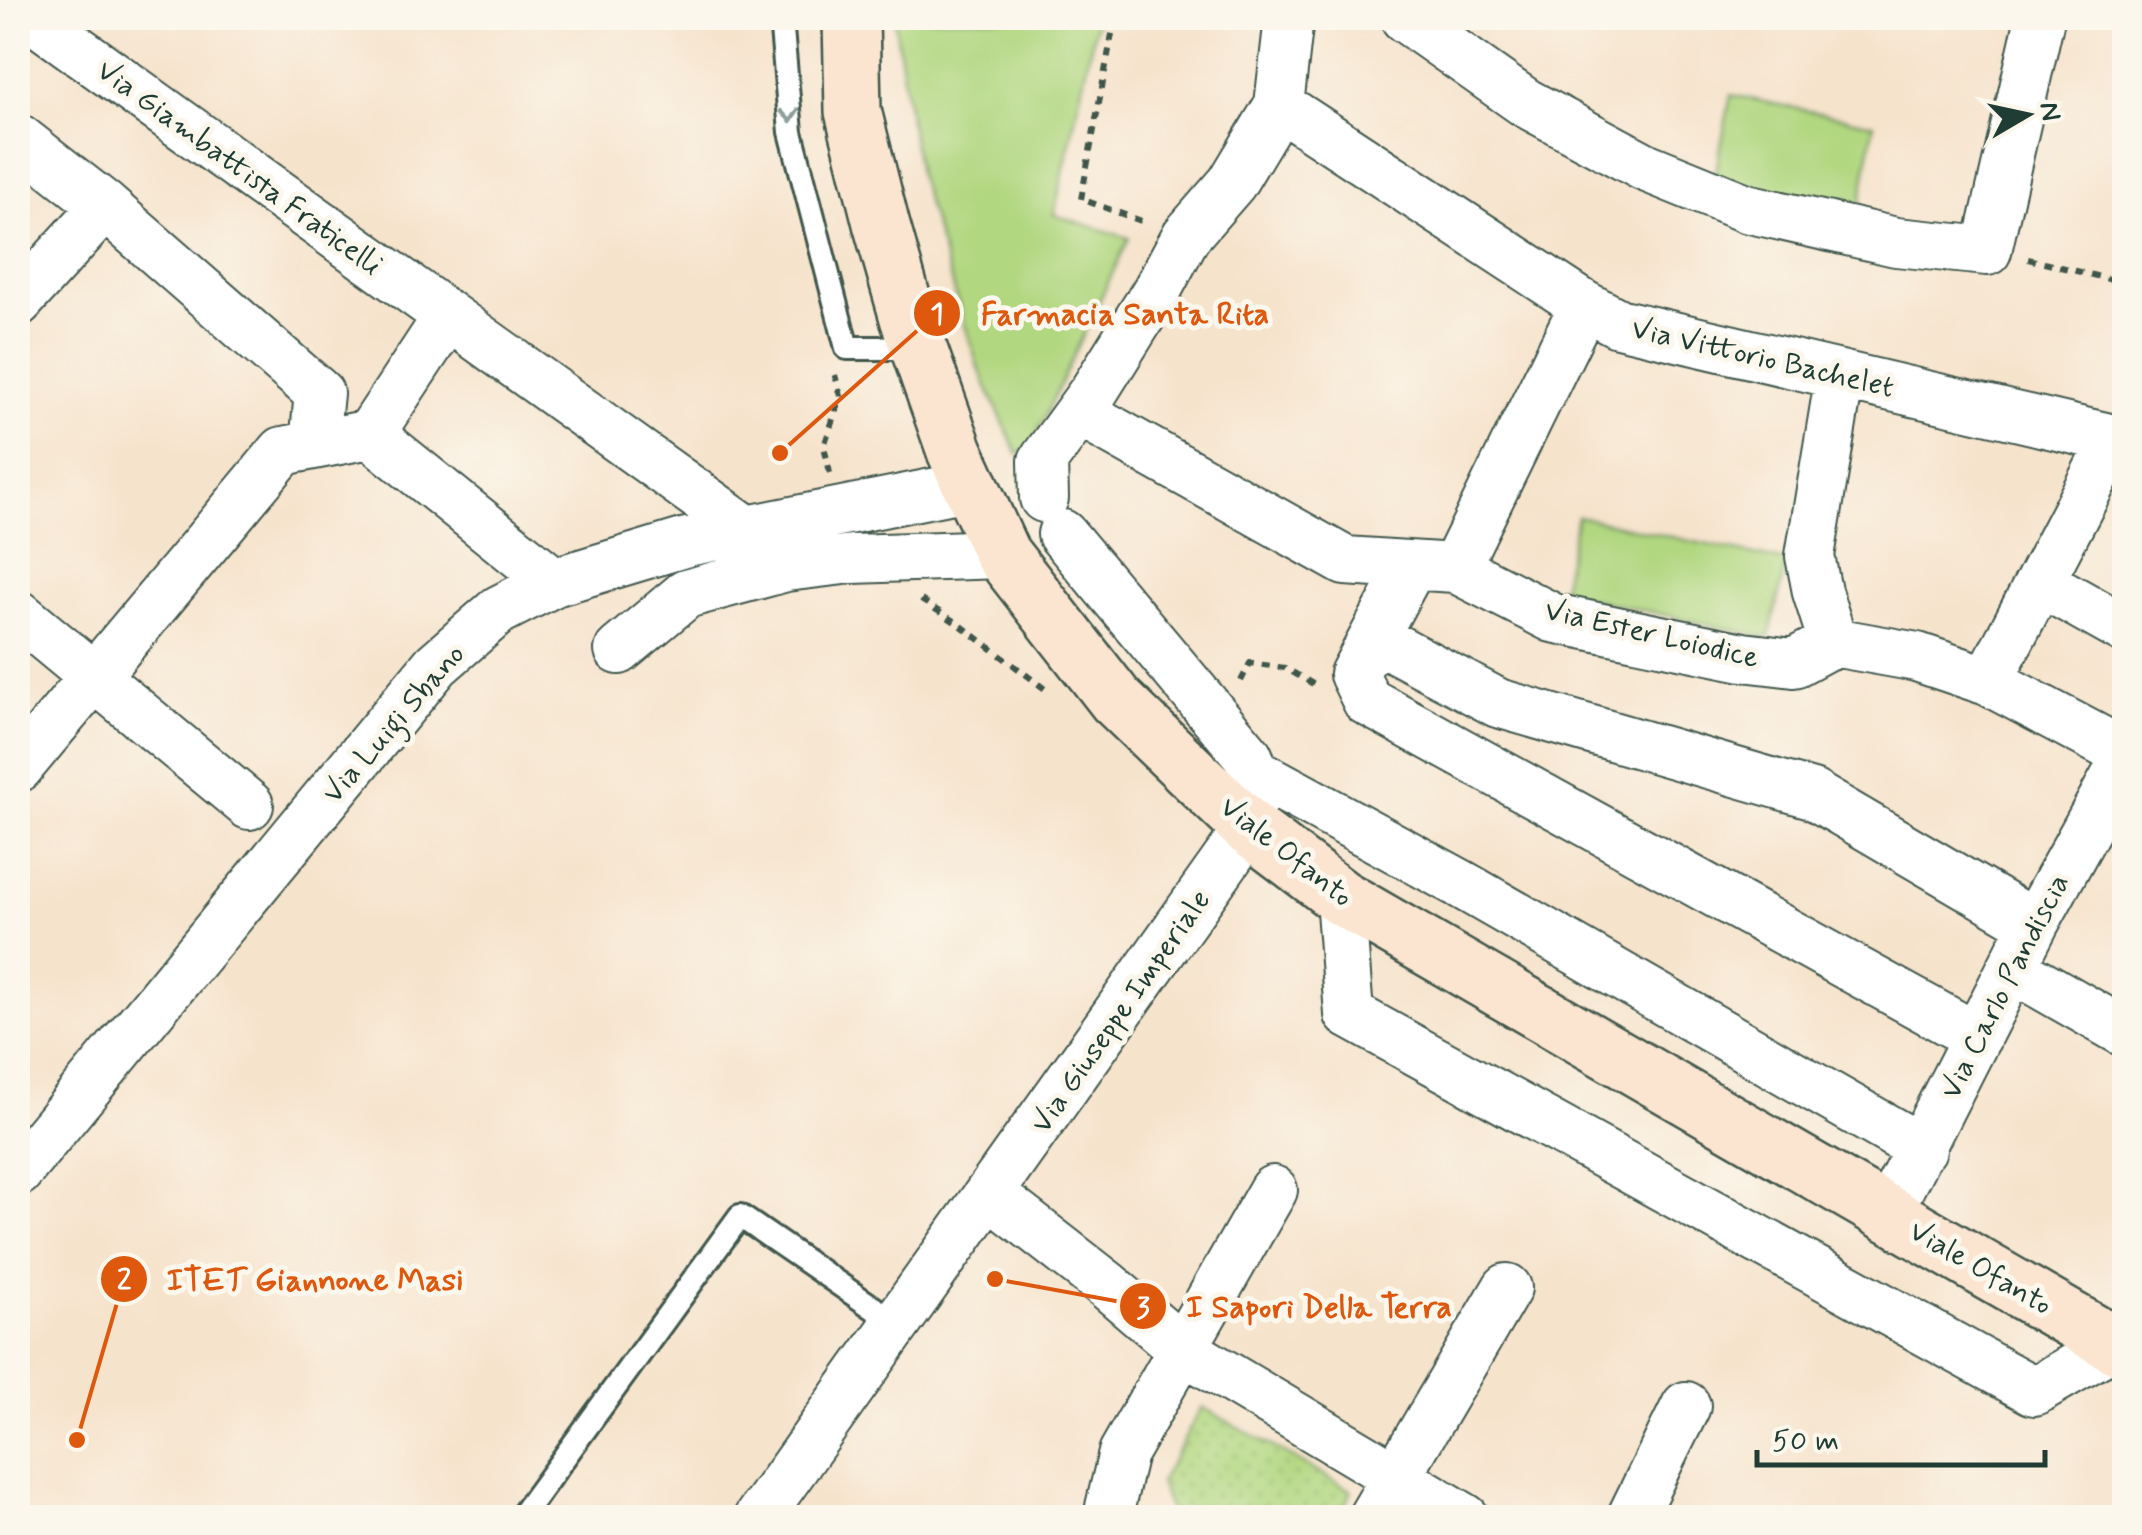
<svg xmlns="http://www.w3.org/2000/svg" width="2142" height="1535" font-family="Mynerve,sans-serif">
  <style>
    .grass { fill: url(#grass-dots); stroke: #688a5a; stroke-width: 2.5 }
    .park { fill: #b1d780; stroke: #688a5a; stroke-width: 2.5 }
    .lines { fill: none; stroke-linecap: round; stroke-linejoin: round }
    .lane-casing { stroke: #3f564b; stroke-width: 28 }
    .street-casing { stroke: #3f564b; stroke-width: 52 }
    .secondary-casing { stroke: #3f564b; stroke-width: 60 }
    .path { stroke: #3f564b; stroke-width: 6; stroke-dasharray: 8 8; stroke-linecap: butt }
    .lane { stroke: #fff; stroke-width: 22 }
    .street { stroke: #fff; stroke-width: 48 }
    .secondary { stroke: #fce5d0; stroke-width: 55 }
    .oneway { stroke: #8f9e9a }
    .labels { text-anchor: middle; stroke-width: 10; stroke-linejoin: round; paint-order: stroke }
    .street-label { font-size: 30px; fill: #1f3d34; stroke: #fbf7ec }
    .leader { fill: none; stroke: #de580e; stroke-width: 4 }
    .callout-dot { fill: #de580e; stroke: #fbf7ec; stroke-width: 4 }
    .mark-label { font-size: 30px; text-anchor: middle; font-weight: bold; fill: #fff }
    .callout-label { font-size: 32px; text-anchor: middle; font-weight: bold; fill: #de580e; stroke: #fbf7ec; stroke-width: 10; stroke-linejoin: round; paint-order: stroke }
  </style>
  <defs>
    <pattern id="grass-dots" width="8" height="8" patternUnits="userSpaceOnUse" patternTransform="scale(2.5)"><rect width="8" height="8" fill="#b1d780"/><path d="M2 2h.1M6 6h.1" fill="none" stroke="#98b96f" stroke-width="1.8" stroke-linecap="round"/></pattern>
  </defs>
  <rect width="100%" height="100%" fill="#fbf7ec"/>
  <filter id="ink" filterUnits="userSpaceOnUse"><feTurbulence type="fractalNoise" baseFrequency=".01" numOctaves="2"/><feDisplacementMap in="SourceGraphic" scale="20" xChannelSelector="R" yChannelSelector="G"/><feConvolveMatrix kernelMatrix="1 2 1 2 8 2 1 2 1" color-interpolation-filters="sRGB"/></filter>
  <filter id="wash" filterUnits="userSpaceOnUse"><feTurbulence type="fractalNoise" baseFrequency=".0048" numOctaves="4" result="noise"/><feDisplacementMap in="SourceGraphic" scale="40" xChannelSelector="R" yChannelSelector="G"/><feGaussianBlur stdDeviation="2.25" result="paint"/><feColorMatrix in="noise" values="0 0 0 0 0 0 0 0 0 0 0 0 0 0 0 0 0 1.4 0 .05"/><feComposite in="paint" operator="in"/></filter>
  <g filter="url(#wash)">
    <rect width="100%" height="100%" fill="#f6e3cc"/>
    <path class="grass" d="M1202,1407L1352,1491L1338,1517H1172L1160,1483Z"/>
    <path class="park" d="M894,18H1097L1054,215L1129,238L1031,446L1018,455L978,367L918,174Z
      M1731,95L1874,124L1860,207L1714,181Z
      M1577,516L1786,562L1769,638L1561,592Z"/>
  </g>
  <g filter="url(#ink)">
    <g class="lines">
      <g class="lane-casing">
        <path id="lane" d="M781,18L791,132L847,348H919
          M520,1518L740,1216L897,1324"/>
      </g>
      <g class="street-casing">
        <path id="street" d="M33,18L748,531
          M1405,18L1526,103L1645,167L1746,208L1896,242L1987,251L2040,18
          M1279,105L1584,305L1618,323L2114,439L2124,445
          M18,138L105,206
          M18,302L105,206L319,393L314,444
          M448,316L370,434L554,582
          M1079,412L1345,561L1455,568L1553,618L1743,657L1794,663L1833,642L1917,657L1988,681L2124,753
          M1044,498L1043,461L1094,391L1156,292L1186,236L1232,183L1279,105L1289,18
          M1412,566L1354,674L1367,701L1977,1037
          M1455,568L1584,305
          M2040,582L2124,629
          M18,614L249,805
          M1374,637L1498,703L1812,794L2034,924
          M1833,642L1817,592L1810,556L1840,375
          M619,650L686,594L786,567L852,559L1002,554
          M1988,681L2114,439
          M18,768L283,451L370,434
          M1255,772L1459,883L1922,1149
          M1340,897L1349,1014L2034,1391L2115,1344
          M2012,968L2124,1032
          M18,1172L436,665L499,610L554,582L687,542L972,485
          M990,1194L1107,1285L1182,1349L1465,1518
          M1887,1213L2034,924L2124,761
          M758,1518L1249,828L1255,772L1248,756L1062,534
          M1112,1518L1110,1507L1123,1453L1273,1190
          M1372,1518L1507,1288
          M1631,1518L1686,1406"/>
      </g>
      <g class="secondary-casing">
        <path id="secondary" d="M851,18L853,111L881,223L908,318L955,451L1002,554L1116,700L1249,828L1340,897L2124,1350"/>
      </g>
      <path class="path" d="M1115,18L1081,199L1147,223
        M2028,259L2124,283
        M830,473L824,446L841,396L835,375
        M921,600L963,627L1045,689
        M1241,681L1250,663L1285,668L1313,684"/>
      <use href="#lane" class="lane"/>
      <use href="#street" class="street"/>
      <use href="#secondary" class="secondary"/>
    </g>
    <defs><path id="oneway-chevron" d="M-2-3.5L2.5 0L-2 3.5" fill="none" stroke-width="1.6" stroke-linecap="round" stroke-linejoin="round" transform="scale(2.5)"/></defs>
    <use class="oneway" href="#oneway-chevron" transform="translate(790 115) rotate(85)"/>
  </g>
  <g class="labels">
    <g class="street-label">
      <text transform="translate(240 167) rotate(36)" y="10">Via Giambattista Fraticelli</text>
      <text transform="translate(1763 357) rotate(13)" y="10">Via Vittorio Bachelet</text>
      <text transform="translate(1652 633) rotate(13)" y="10">Via Ester Loiodice</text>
      <text transform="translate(393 723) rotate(-49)" y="10">Via Luigi Sbano</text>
      <text transform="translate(1287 851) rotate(38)" y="10">Viale Ofanto</text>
      <text transform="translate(2004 986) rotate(-63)" y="10">Via Carlo Pandiscia</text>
      <text transform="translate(1120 1011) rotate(-55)" y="10">Via Giuseppe Imperiale</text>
      <text transform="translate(1981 1267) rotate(30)" y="10">Viale Ofanto</text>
    </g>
  </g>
  <path class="leader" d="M780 453L937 313M77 1440L124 1279M995 1279L1143 1306"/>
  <g class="callout-dot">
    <circle cx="780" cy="453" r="10"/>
    <circle cx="77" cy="1440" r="10"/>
    <circle cx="995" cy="1279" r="10"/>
    <circle cx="937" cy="313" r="25"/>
    <circle cx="124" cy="1279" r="25"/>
    <circle cx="1143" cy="1306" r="25"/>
  </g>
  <g class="mark-label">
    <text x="937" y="323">1</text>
    <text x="124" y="1289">2</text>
    <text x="1143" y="1317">3</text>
  </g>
  <g class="callout-label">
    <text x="1125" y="324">Farmacia Santa Rita</text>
    <text x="315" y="1290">ITET Giannone Masi</text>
    <text x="1319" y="1317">I Sapori Della Terra</text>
  </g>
  <rect width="2142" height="1535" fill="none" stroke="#fbf7ec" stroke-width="60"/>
  <g transform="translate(2027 115) rotate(81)" stroke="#fbf7ec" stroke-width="8" paint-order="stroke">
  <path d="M0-8L18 38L0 25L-18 38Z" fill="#1f3d34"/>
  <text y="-15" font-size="28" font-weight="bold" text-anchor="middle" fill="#1f3d34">N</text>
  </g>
  <path d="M1757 1450v15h288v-15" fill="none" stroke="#1f3d34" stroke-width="5"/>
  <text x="1772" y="1450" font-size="30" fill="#1f3d34" stroke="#fbf7ec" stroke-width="8" paint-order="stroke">50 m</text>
</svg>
